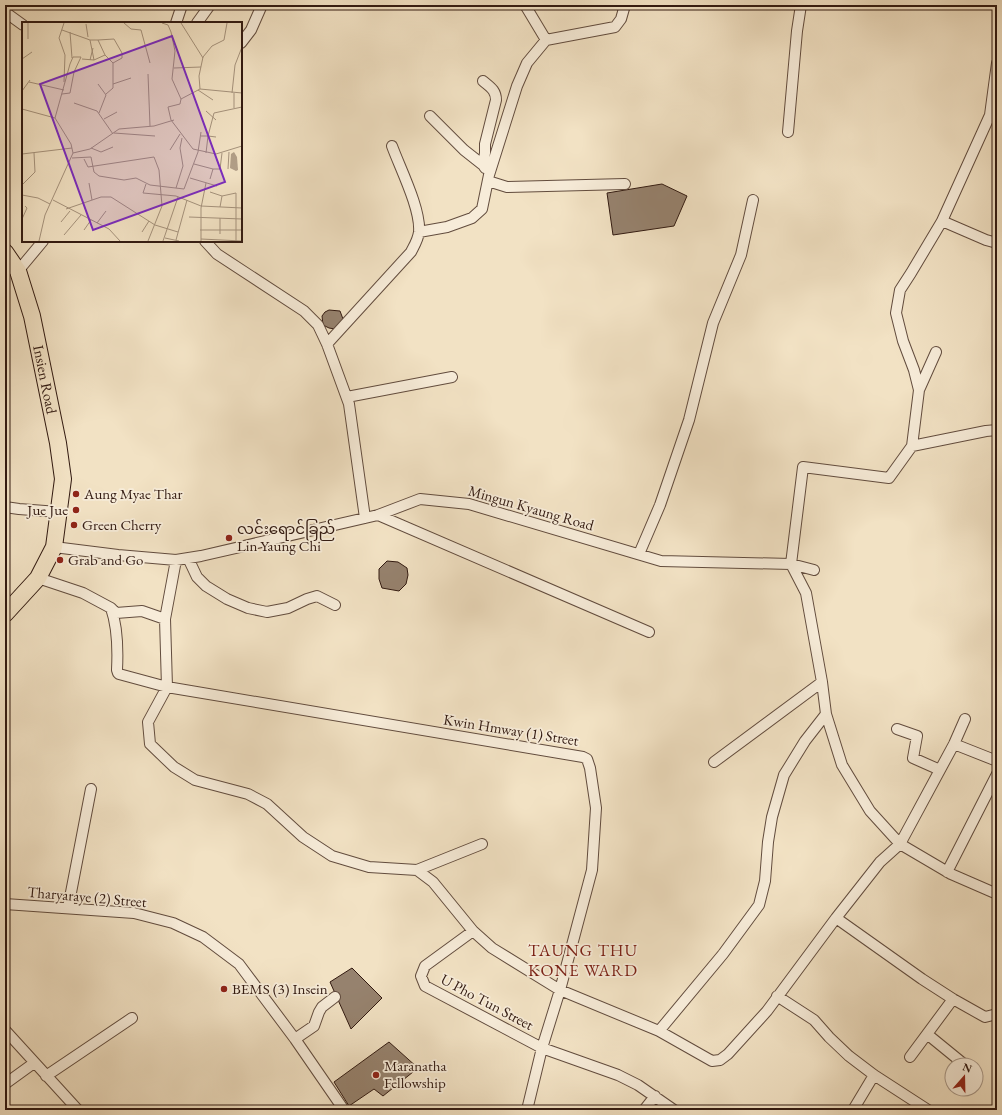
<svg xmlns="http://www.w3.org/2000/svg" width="1002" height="1115" font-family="'EB Garamond','Noto Sans Myanmar',serif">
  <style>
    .building { fill: #96826e; stroke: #321a11 }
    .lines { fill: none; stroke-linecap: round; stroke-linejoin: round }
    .service-casing { stroke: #624c3e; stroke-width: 6 }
    .minor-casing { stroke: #624c3e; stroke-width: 12 }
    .primary-casing { stroke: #321a11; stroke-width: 18 }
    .service { stroke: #f7ecd9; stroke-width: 5 }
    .minor { stroke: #f7ecd9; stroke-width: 10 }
    .primary { stroke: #f2e2c4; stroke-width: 16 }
    .poi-dot { fill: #8f2418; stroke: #f7ecd9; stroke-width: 1.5 }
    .labels { text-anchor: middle; stroke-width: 3.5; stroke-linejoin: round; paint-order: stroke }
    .street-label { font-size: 15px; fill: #321a11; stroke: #f7ecd9 }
    .poi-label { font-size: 15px; fill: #321a11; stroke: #f7ecd9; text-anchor: start }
    .quarter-label { font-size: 17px; letter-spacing: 1px; fill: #7a1f14; stroke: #f7ecd9 }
    .inset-road { fill: none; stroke: #a5927c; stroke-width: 1 }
    .view { fill: #7b2cbf; fill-opacity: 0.15; stroke: #7b2cbf; stroke-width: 2 }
    .inset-edge { fill: none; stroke: #321a11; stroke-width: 2 }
  </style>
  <rect width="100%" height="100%" fill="#f2e2c4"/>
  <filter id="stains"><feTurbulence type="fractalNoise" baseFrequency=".005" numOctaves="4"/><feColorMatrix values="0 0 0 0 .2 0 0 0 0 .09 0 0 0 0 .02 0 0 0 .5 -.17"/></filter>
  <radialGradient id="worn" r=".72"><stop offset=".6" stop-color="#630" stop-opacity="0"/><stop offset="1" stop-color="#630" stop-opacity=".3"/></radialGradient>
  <path class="building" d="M662,184L687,196L674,226L613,235L607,193Z
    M329,310L340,311L343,319L341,325L335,329L329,328L323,325L322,316L325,312Z
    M387,561L398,562L407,568L408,575L406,584L399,591L382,588L379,579V569Z
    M352,968L382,998L351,1029L330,982Z
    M389,1042L418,1068L383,1096L374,1089L349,1106L334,1082Z"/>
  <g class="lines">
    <g class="service-casing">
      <path id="service" d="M5,857L6,859L5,863"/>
    </g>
    <g class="minor-casing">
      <path id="minor" d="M525,5L546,40
        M5,12L23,25
        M176,23L182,5
        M197,23L210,5
        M241,43L251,30L262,5
        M997,63L990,115L942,221L911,273L900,290L896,313L903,341L914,370L919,390L912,446L986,431L997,430
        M483,81C490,87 496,90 496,100L485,144V153L483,165
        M430,116L464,150L483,165L485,168
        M788,132L797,31L801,5
        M488,181L507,187L625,184
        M942,221L986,240L997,243
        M419,232L447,227L472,218L482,209L489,175L517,86L527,63L546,40L615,27L621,19L625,5
        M205,241L217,254L304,311L318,325L327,344L349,404L365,518
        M18,271L43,241
        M327,344L411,252C414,246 418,240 419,232C421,209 400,168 392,146
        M919,390L936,352
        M347,397L452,377
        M912,446L889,478L803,467L791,564L806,593L822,682L826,714L842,765L870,811L900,844L951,874L997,894
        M5,507L19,509L58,512
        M378,515L649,632
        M54,547L118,555L176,560L201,556L378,515L420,499L469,504L661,561L791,564L814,570
        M639,554L660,505L689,420L713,323L741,255L753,200
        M188,558L197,577L206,586L227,599L248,608L267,612L288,608L307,599L317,596L335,605
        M38,578L83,593L111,608L116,613L142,611L165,619L167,687L148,722L150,744L174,767L195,780L248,794L267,804L303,837L332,856L369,867L417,870L433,882L473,931L492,948L560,990L659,1031L712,1061L720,1060L728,1054L767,1011L836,918L880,862L900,844L954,744L965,719
        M111,608C118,628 118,650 117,670L118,673L119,674L167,687L583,757L587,759L590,768L596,808L592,870L560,990L542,1048L527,1110
        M165,619L176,560
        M897,729L917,736L913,758L940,770
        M954,744L997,761
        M714,762L822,682
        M417,870L482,844
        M947,872L997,774
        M5,904L134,913L173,923L203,937L239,964L295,1039L344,1110
        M68,908L91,789
        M836,918L922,979L953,999L910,1057
        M473,931L425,966L421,976L425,986L542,1048L618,1075L638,1085L674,1110
        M777,996L814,1020L829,1037L849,1056L874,1075L928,1110
        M953,999L985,1017L997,1014
        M5,1030L78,1110
        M659,1031L723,954L759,905L765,881L768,842L772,817L784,775L805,741L826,714
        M927,1034L965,1065
        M295,1039L314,1026L319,1012L322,1007L335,997
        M46,1076L132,1018
        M5,1084L34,1063
        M644,1110L655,1096
        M853,1110L874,1075"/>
    </g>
    <g class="primary-casing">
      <g id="primary">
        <path id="s1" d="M5,252L18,271L32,316L58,443L63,479L54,547L38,578L5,614"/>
      </g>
    </g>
    <use href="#service" class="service"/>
    <use href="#minor" class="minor"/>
    <use href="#primary" class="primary"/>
  </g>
  <g class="poi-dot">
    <circle cx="76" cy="494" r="4"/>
    <circle cx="76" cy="510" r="4"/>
    <circle cx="74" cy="525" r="4"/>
    <circle cx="229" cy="538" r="4"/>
    <circle cx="60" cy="560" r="4"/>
    <circle cx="224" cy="989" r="4"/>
    <circle cx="376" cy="1075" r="4"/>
  </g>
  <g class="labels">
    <g class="street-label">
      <text dy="5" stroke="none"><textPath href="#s1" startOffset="135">Insien Road</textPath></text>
      <text transform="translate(531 508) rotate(16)" y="5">Mingun Kyaung Road</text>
      <text transform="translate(511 730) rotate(9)" y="5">Kwin Hmway (1) Street</text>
      <text transform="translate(87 897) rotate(5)" y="5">Tharyaraye (2) Street</text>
      <text transform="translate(487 1002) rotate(28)" y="5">U Pho Tun Street</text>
    </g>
    <g class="poi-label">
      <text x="84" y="499">Aung Myae Thar</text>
      <text x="68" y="515" text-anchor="end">Jue Jue</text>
      <text x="82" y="530">Green Cherry</text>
      <text x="237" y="534">လင်းရောင်ခြည်<tspan x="237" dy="17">Lin Yaung Chi</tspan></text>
      <text x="68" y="565">Grab and Go</text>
      <text x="232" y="994">BEMS (3) Insein</text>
      <text x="384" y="1071">Maranatha<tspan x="384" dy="17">Fellowship</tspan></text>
    </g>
    <g class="quarter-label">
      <text x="583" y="956">TAUNG THU<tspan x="583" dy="20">KONE WARD</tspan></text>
    </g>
  </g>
  <g transform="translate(22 22)">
    <rect width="220" height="220" fill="#f2e2c4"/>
    <path d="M212,130L215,135L216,148L214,149L208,146L209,132Z" fill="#b19e87"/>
    <path class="inset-road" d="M42,1L37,16L43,33L42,60M102,1L109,7L119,8L128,41M140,1L146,3L149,10L153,29L150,57L159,77L178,67L177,54L181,35L190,24L202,18L205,1M159,1L181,36M64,2L66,15M40,8L68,18L72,38L60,37M48,10L50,36M6,17V1M68,18H76L83,33L91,41M76,18L92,17L100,31V36L91,41V66L84,72M0,37L10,30M68,38L71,26M72,38L83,33M152,46L179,45M126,52L128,104M7,60L42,68M76,62L84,73L77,91M91,62L109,56M178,67L220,71M176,68L191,78M0,69L8,58M210,71L213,43L220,25M212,71V86M159,77L158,82L146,85L149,98L171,127L194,132L220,124M52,81L75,89L91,112M0,87L33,96L49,122L51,131L23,193L17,219M184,89L194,98M33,96L48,42L51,35H59L52,50L48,71L40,72M82,97L95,90M92,111L133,114M179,114H186L192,91L220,85M69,126L79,130L91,125M148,128L158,112M51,131L68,127L97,107L132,104L152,98M184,131L186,114L194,115M0,132L50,126M50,136L69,135L72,150L77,154L102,158L114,156L128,163L162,167L176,130L179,110M62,137L66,145L132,135L137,148L140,184L126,219M172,142L191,147L188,157M191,147H198L200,131M206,147L207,130M168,156L195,164M67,161L70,178M124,162L121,171L154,174L179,184L220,186M0,163L13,150L12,131M154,166L161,144L158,126L160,116M188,170L200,174M0,173L16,176L28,182M31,178L87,207L98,219M198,185L200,174L214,171V219M44,187L79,175H89L133,203L156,210M167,195L220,197M0,197L5,186L3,184M39,200L48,189M75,201L84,189M62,208L69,198M178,208H220M120,210L127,199M198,212V196M42,213L59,193M143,216L157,219M179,217L220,219M154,218L165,178M141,219L156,175M179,219V186L184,161"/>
    <path class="view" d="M150,14L203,160L71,208L18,62Z"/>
    <rect width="220" height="220" class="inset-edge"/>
  </g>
  <rect width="1002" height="1115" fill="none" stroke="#f2e2c4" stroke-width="20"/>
  <rect x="6" y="6" width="990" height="1103" fill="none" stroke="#321a11" stroke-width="2"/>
  <rect x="10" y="10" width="982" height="1095" fill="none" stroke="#321a11"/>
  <g transform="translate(964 1077) rotate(20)"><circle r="19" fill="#f7ecd9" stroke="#a89889"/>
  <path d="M0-3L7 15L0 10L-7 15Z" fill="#8f2418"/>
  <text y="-6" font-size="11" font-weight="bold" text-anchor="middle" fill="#321a11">N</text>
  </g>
  <rect width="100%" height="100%" filter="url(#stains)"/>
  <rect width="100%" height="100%" fill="url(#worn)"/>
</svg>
